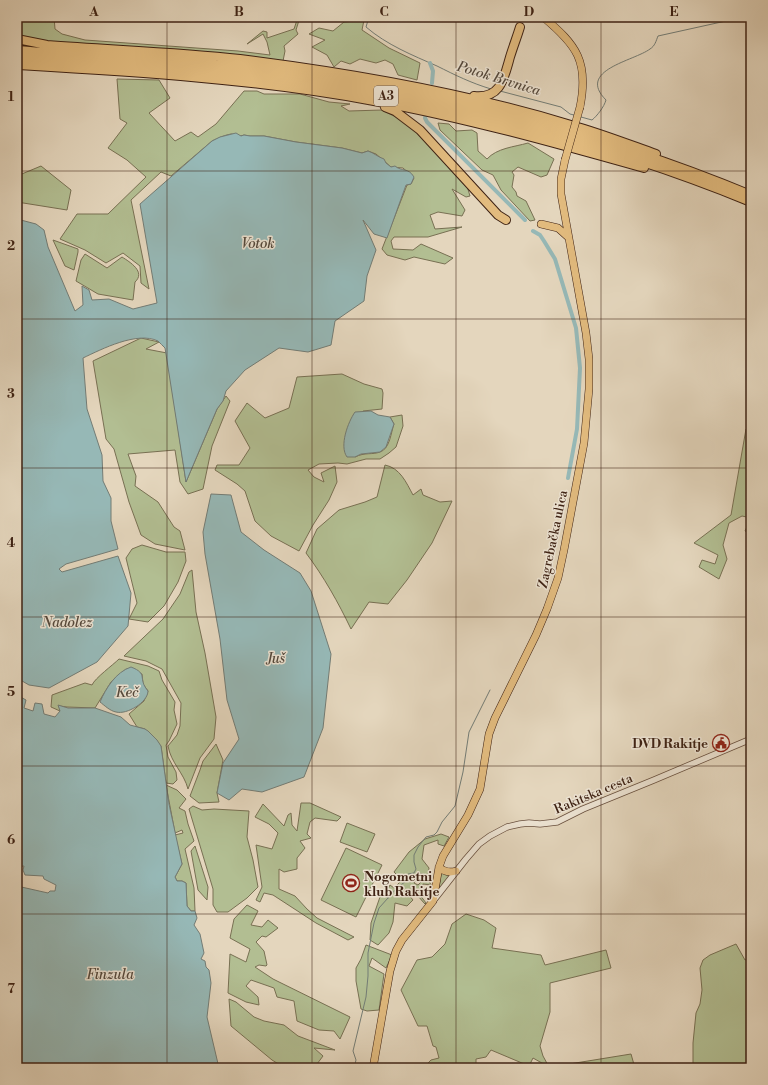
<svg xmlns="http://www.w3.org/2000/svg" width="768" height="1085" font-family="'Libre Bodoni',serif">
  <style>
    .green { fill: #b2be92; stroke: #787053 }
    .water { fill: #96b8b6; stroke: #737c75 }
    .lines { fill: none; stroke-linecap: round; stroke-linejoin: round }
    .stream { stroke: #737c75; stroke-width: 1 }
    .canal { stroke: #96b8b6; stroke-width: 4 }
    .minor-casing { stroke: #684f3e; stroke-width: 7 }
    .major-casing { stroke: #3e2214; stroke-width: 8 }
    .highway-casing { stroke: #3e2214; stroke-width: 10 }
    .minor { stroke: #ede4d4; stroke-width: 5.5 }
    .major { stroke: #e2bb7e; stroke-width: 7 }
    .highway { stroke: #e2bb7e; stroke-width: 8 }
    .major-bridge-casing { stroke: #3e2214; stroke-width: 8; stroke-linecap: butt }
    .major-bridge { stroke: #e2bb7e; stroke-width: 7 }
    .grid { fill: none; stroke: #3e2214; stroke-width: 1; stroke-opacity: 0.55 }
    .labels { text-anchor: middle; stroke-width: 3; stroke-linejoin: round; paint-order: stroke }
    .shield { fill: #ede4d4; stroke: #725c4e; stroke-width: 1 }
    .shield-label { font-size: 12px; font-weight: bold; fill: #3e2214 }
    .street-label { font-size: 13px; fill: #3e2214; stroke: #ede4d4 }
    .poi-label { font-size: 13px; font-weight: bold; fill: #3e2214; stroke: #ede4d4; text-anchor: end }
    .water-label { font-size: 14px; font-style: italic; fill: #54483c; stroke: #ede4d4 }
    .neatline { fill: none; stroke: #3e2214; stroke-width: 1.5 }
    .grid-label { font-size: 13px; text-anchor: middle; font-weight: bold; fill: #3e2214 }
  </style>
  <rect width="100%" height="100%" fill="#e4d6bd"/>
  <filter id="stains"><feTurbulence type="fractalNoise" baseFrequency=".005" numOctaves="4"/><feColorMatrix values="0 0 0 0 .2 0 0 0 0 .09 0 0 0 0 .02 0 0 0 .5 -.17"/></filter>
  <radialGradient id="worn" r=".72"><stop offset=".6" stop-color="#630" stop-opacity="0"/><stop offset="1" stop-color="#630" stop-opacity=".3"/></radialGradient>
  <path class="green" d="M17,17H54L55,29L62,34L85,40L238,51L270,55L267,42L263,34L247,44L263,31L267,32V38L294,29L298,17H300L296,30L298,34L284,46L285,51L283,61L53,42L17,36Z
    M364,20L362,30L389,48L420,63L417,80L398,75L393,64L385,60L376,63L360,59L350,64L341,61L334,67L327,55L312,47L325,40L309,34L319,28L333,31L344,22Z
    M117,79L159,80L170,98L149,113L175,141L191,132L198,137L216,124L244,91H257L264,94H300L329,102L350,104L341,106L349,111L382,110L400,119L413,129L467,186L470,196L466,197L452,189L465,210L462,216L438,212L430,215L435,229L462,227L428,237H394L391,241L393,249L413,250L421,244L453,258L445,264L414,257L405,260L387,255L382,249L407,185L411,184L414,178L403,168L391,167L376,154L368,151L362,153L342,148L296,142L264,136H250L244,135C239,137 236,134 231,134C225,135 218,138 212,141L171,176L161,172L131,200L149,289L141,283L140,266L123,253L106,263L85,250L60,239L77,214H108L146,177L127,160L108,148L127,123L120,119Z
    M438,123L449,124L456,131L472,130L477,133L478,151L487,159C497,148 514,147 528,143L554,159L547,175L541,177L518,167L512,172L514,175L512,187L516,192L517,196L526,201L535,220L530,221L501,190L493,175L482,170L440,130Z
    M41,166L71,190L67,210L17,202V176Z
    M53,240L78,249V252L74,270L65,266Z
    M85,254L107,268L122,257C130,262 146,272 135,282L133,300L98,294L76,281L81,260Z
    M141,338L159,342L146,349L167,353L186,482L217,409L226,396L230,401L212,446L203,489L188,494L180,482L175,450L128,454L136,476L135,486L158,502L174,527L180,531L185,550L155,544L141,535L129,502L114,449L106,439L93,361Z
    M342,374L364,384L382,389L383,393L382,409L363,411L355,457C365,452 372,455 380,452C390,449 391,432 394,424L390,417L402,415L403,426L396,447L389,453L380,459H366L347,464L338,463L319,464L308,470L314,477L324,482L321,473L335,466L337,482L329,500L313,525L299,551L271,536L255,521L245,491L237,484L215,470L217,465H239L250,448L235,421L247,403L265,418L289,408L297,377Z
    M746,429H751V534L745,531L751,518L742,516L729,523L723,545L727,559L719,579L699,567L702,560L715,564L718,555L694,543L731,515Z
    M385,465C400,468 406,482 413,495L421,489L423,495L440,502L452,501L432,543L407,580L388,604L369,602L351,629C338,602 324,577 306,553L317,529L339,510L365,502L377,497Z
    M142,545L166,552H185L186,561L178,582L164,606L148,622L129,619L137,603L126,558L132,549Z
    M192,570L196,612L205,653L216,717L214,739L200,758L188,789C184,773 171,763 168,746L177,735L180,726L181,703L162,669L146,661L124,656L163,619L180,594L189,572Z
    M119,659L148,666L159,671L162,680L175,702L174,710L177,724L169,741L166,745L168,757L176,772L177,780L173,784L166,783L161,746L145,729L137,727L129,714L144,701L148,691L143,684L142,674L126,669L111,682L95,708L67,707L59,706L60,711L51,707L52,695L85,683L92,685C95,678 113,665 119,659Z
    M216,744L223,760L217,793L219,802L199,803L190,796L200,770L203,761Z
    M166,785L177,790L186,799L179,808L185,811L188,824L194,841L185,849L194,888L195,911H191L187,906L186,883L182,881H177L175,877L182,864L175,835L183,833L182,830L175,833Z
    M301,803H310L341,817L337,821L315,818L310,822L307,834L311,838L300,841L305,848L297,858V869L284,872L279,869V889L295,896L307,909L317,918L354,937L348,940L316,923L273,895L264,893L260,902L256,900L262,887L256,845L272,849L278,833L269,824L255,817L263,804L284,826L288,815L291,813L292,825L297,831Z
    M193,806L202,810L214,809L249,811L247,837L253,860L258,887L247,898L228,912H217L213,905V889L189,809Z
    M347,823L375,834L367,852L340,842Z
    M441,834L449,837L444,846L438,844V840L424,845L422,859L429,868L428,876L419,873L414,883L418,885L425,878L429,881L431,885L423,884L420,895L426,903L425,904C420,899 416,892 410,890L408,894L413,900L407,906L395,903L393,922L389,933L378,945L370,940L371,923L381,894L389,898L386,893L390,885L394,888L402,880L394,872L409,852L425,839Z
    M195,846L208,887L207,900L198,890L191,851Z
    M346,848L382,865L356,917L321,900Z
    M441,873L450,875L439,890V889Z
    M247,905L258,911L251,925L262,927L268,920L278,928L266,937L262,936L256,942L264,951L267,965L266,966L259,965L255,967L273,979L350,1017L340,1039L334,1031L319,1030L297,1021L294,1001L277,997L274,988L251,980L246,986L258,997L259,1005L246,1002L228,993L230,954L246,962L250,949L230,938L234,919Z
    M466,914L484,920L496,928L492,948L541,955L545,965L606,950L611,968L550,983V1012L540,1046L543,1056L549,1067L533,1058L529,1066L491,1050L486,1057L476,1059V1068H425V1066L431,1060L439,1058L436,1047L433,1046L427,1026H418L401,990L417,960L432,957L445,944L452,924Z
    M736,944L745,960L751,958V1068H692L693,1065V1043L696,1013L700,1004L702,990L700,968L703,960L710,955Z
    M366,945L392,955L386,968L372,958L369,966L384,974L379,1010L367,1011L361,1009L356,981V968L361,959Z
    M229,999L236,1002L254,1017L264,1021L284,1025L298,1036L335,1050L314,1048L323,1056L317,1064L321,1068H285L272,1060L231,1026Z
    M631,1054L635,1068H558L557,1066Z"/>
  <path class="water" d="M236,133L241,136L244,135L250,136H264L296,142L342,148L362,153L368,151C374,153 378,157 384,159L386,163L391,167L395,166C402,172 408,167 414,177L411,184L406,185L387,238L374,234L363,220L376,250L367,276L364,301L335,321L331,345L308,352L279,348L245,370L226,391L223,401L217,409L186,482L165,348C163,346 160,343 158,341C137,331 102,349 83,358L87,409L102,455L103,481L111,498V521L118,549L66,564L59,569L62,572L118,556L131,593L128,626L97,662L49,688L29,685L17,678V219L36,224L44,230L48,247L75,311L83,305L82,286L89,290L92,300L109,299L133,309L157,303L140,204L212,141L220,137Z
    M371,411L378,415L390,417L394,424L386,447L380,452L361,454L355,457H347C339,446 348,422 355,412Z
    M211,494L231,495L241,532L264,550L300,573L311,591L331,654L323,728L304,777L262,792L242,789L229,800L217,793L223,763L239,739L227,700L220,639L205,554L203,532Z
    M131,667C149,674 137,678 148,691C148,702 127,715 116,712C110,711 104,705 100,702C106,688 116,672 131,667Z
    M17,695L26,700L24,708L33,711L35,703L42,704L44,714L55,717L60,711L58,705L68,708H95L121,717L130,725L145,729L148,731L157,740L161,746L169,804L182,864L175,877L177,881H182L186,883L187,906L191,911H195L197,918L194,925L200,934L204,953L201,959L205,961L206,967L209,970L211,983L207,1017L219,1068H17V886L48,893L50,891H55L56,885L44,879L43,876L25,875L23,870L24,866L17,867Z"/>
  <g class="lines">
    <path class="stream" d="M369,17L366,27C387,45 412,55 437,66C455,75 471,83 491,89
      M500,91L561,107L570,114L574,115
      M581,117L592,120C597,116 604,107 606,100C576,70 634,61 650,49C655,46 656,41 658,36L744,17
      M354,1068L356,1060L353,1051L366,997L368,976V953L374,923L379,908L397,888L406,881L408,874L414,873L416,869L414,862V855L418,847L426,837L434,835L437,832L442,822L455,806L463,772L469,732L490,690"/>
    <path class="canal" d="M430,63L433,71L432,83
      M426,114L425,118L427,122L525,220
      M533,231L540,235L544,241L555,259L576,328L580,368L577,429L568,478"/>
    <g class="minor-casing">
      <path id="minor" d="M433,901L466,859L479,844L490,836L507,827L520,824L529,823L540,824L557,822L583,809L654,780L751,739"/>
    </g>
    <g class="major-casing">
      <path id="major" d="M543,17C577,45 589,62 580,107
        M541,224L558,228L568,237
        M439,867C444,872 449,873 456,871
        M373,1068L390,971L396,951L402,940L433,901L439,867L443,856L468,815L480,789L489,734L495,718L536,635L547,609L558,578L564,550L584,443L589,389V359L586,333L561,194V179L565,160"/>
    </g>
    <g class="highway-casing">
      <path id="highway" d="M17,39L47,45C112,50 176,52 240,59C352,73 463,92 571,125C600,133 628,144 656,154
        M17,50C91,56 166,59 239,67C414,87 588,127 751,195
        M17,57C91,64 165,66 239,74C415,95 587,135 751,202
        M17,65C136,72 256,79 374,101C466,118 555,143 644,168
        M474,96C501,99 504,78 510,57C513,47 517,37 520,27
        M385,107L395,111L420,130L498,215L506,220"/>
    </g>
    <use href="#minor" class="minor"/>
    <use href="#major" class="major"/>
    <use href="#highway" class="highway"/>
    <g class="major-bridge-casing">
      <path id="major-bridge" d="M565,160L580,107"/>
    </g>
    <use href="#major-bridge" class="major-bridge"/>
  </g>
  <path class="grid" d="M167,17V1068M312,17V1068M456,17V1068M601,17V1068M17,171H751M17,319H751M17,468H751M17,617H751M17,766H751M17,914H751"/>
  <defs>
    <g id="civic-ring" transform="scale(0.9)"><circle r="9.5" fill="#ede4d4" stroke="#8f2418" stroke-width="1.5"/><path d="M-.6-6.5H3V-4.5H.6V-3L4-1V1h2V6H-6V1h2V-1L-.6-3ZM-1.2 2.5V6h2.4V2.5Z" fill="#8f2418"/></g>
    <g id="stadium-ring" transform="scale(0.9)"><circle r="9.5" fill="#ede4d4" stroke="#8f2418" stroke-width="1.5"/><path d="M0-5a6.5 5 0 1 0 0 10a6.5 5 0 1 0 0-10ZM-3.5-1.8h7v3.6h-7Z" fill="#8f2418"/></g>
  </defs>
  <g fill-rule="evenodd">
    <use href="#civic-ring" x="721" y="743"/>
    <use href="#stadium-ring" x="351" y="883"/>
  </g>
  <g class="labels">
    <rect class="shield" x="374" y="86" width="24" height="20" rx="3"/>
    <g class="shield-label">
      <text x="386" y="100">A3</text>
    </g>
    <g class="street-label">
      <text transform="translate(552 539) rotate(-78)" y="5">Zagrebačka ulica</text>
      <text transform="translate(593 793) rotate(-23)" y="5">Rakitska cesta</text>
    </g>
    <g class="poi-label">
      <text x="708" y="748">DVD Rakitje</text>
      <text x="364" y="881" text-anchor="start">Nogometni<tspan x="364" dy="15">klub Rakitje</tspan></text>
    </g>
    <g class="water-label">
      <text transform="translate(499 78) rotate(17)" y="5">Potok Brvnica</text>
      <text x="258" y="248">Votok</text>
      <text x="67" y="627">Nadolez</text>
      <text x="276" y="663">Juš</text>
      <text x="127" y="697">Keč</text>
      <text x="110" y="979">Finzula</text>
    </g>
  </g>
  <rect width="768" height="1085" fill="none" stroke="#e4d6bd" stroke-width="44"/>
  <rect x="22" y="22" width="724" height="1041" class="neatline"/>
  <g class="grid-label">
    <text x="94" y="16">A</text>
    <text x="239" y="16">B</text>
    <text x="384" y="16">C</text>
    <text x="529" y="16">D</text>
    <text x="674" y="16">E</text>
    <text x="11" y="101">1</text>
    <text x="11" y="250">2</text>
    <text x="11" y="398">3</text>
    <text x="11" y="547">4</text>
    <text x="11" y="696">5</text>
    <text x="11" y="844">6</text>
    <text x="11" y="993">7</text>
  </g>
  <rect width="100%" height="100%" filter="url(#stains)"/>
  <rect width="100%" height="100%" fill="url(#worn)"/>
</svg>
